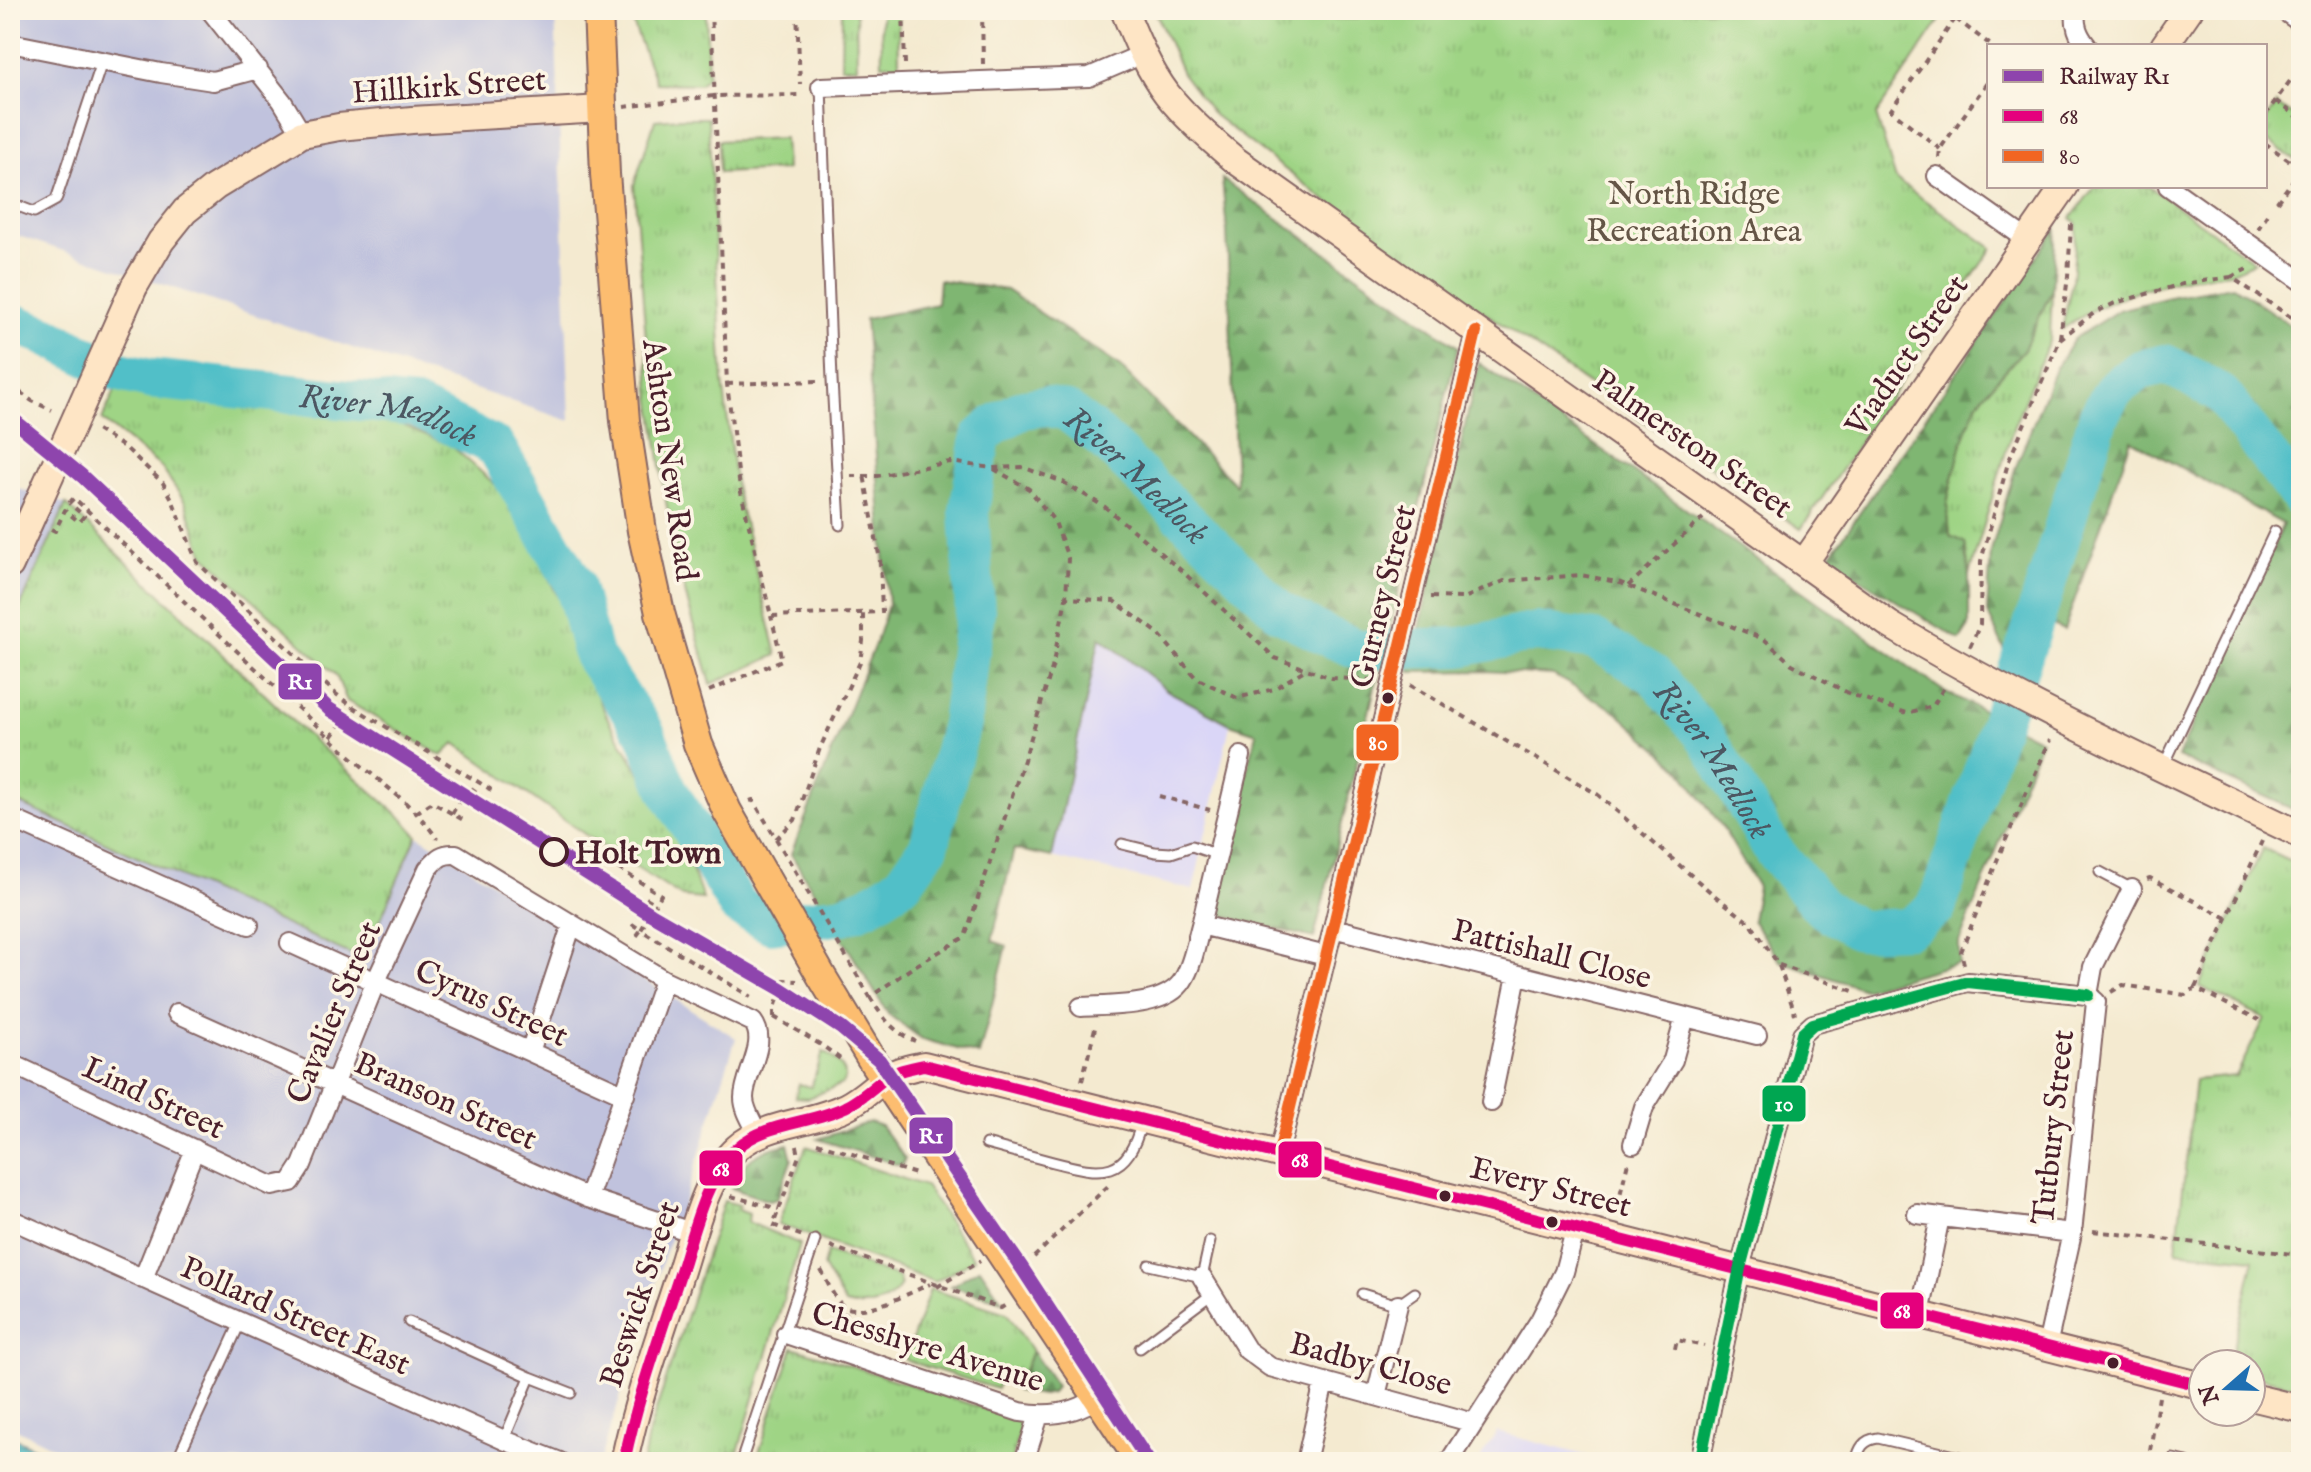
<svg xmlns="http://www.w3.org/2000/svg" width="2311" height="1472" font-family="'IM FELL English',serif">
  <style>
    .built { fill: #dad6f7 }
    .industrial { fill: #c0c2dd }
    .grass { fill: url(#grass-tufts); stroke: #747a58; stroke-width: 2 }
    .forest { fill: url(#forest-firs); stroke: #646a4e; stroke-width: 2 }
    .water { fill: url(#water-rules); stroke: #4e6f7a; stroke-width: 2 }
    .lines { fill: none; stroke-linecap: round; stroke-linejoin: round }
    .river { stroke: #51bfc8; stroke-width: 40 }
    .lane-casing { stroke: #866665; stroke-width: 13 }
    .street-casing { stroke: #866665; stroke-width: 22 }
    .secondary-casing { stroke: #866665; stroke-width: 30 }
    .primary-casing { stroke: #866665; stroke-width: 32 }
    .path { stroke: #866665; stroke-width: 4; stroke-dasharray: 6 6; stroke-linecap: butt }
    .lane { stroke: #fff; stroke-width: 9 }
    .street { stroke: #fff; stroke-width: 18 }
    .secondary { stroke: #fee5c5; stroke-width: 26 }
    .primary { stroke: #fcbd6f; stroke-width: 28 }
    .secondary-bridge-casing { stroke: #866665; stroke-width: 30; stroke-linecap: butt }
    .secondary-bridge { stroke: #fee5c5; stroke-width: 26 }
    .bus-1-casing { stroke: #fcf5e5; stroke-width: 18 }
    .bus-2-casing { stroke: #fcf5e5; stroke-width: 18 }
    .bus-3-casing { stroke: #fcf5e5; stroke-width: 18 }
    .bus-1 { stroke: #e5007d; stroke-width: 12 }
    .bus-2 { stroke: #f26522; stroke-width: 12 }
    .bus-3 { stroke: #00a651; stroke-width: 12 }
    .rail-1-casing { stroke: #fcf5e5; stroke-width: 20 }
    .rail-1 { stroke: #8e44ad; stroke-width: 14 }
    .bus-dot { fill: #4a1f2b; stroke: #fcf5e5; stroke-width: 3 }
    .stop-dot { fill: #fcf5e5; stroke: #4a1f2b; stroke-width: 4 }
    .labels { text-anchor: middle; stroke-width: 7; stroke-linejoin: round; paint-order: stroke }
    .street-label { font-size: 32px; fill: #4a1f2b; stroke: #fcf5e5 }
    .park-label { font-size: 32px; fill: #645546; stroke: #fcf5e5 }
    .stop-label { font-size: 32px; font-weight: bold; fill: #4a1f2b; stroke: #fcf5e5; text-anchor: start }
    .water-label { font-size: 34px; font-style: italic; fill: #4c5762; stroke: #fcf5e5 }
    .line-badge { stroke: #fcf5e5; stroke-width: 3 }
    .badge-label { font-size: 22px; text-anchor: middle; font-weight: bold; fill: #fff }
  </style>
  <defs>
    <pattern id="grass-tufts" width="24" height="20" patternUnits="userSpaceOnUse" patternTransform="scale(2)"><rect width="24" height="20" fill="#9fd485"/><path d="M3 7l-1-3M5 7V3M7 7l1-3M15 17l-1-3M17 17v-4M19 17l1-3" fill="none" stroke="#8ab673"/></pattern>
    <pattern id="forest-firs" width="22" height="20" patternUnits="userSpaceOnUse" patternTransform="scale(2)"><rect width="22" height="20" fill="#7fb672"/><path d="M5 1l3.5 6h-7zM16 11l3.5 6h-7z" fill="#6a935e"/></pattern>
    <pattern id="water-rules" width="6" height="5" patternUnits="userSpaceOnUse" patternTransform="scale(2)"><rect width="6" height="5" fill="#51bfc8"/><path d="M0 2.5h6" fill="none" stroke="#459ba3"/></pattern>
  </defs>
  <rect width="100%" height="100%" fill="#fcf5e5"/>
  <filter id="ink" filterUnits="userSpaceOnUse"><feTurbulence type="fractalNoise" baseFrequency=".0125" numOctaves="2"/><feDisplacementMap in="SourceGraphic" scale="16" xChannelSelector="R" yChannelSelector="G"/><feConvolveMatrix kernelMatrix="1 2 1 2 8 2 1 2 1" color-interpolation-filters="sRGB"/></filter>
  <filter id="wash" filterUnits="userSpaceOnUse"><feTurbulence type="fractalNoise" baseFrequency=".006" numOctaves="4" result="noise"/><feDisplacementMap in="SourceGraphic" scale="32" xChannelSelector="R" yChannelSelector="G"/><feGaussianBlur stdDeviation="1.8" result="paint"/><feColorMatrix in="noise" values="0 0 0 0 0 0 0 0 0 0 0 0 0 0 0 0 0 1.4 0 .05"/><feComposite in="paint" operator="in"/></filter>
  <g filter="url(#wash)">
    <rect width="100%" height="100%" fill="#f4ead0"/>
    <path class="built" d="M1099,636L1168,691L1230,725L1193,890L1052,857Z
      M1497,1432L1610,1462H1478Z"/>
    <path class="industrial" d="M10,10H555L570,421L10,233Z
      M10,486L66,504L10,630Z
      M10,799L363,960L417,835L736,1038L682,1209L667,1247L600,1462H84L10,1426Z"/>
    <path class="grass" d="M628,10H706L708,76L700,84L656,83Z
      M842,10H856L857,67H841Z
      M881,10H898L899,64H882Z
      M1363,10H1947L1876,115L1896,180L1992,248L1801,529L1371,235L1214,115L1182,73L1156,13L1357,19Z
      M2277,104L2301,122V160L2299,163L2265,139V121Z
      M681,118H708L723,381L736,490L777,655L711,684L686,596L666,502L650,390L634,185L655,120Z
      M784,138L786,170L719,173L718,141Z
      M2095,186H2148L2255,262L2230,273L2188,278L2136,291L2093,310L2062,329L2072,282L2077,223L2071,218Z
      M2052,290L2050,339L2013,428L1969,575L1965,543L1950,537L1947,502L1962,443L1977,403L2024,349Z
      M116,388L170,399L386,418L452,446L499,488L525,529L560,601L576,650L610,723L641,774L691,867L703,899L682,897L593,840L455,743L442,756L347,701L336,675L204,555L185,502L161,467L102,420Z
      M66,504L304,732L403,819L417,835L363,960L10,799V630Z
      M2263,848L2301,866V1388L2251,1375V1364H2229L2254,1259L2176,1251L2195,1080L2236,1076L2265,1018L2199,986Z
      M823,1052C834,1058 852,1070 842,1084L809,1098L795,1097L799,1084L811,1087Z
      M806,1146L925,1186L974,1259L935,1282L778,1224Z
      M724,1201L739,1205L738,1210L749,1214L748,1222L800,1244L737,1455L730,1452L727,1462H643L648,1435Z
      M827,1252L898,1277L901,1285C891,1303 865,1310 845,1304L823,1266Z
      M930,1289L1007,1313L1032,1351L1020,1380L1002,1374L997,1389L905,1360Z
      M793,1347L1022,1421L1011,1462H756Z"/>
    <path class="forest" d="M1222,179L1458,347L1314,938L1223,916L1214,901L1257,733L1230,724L1168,691L1100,637L1052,857L1014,849L992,941L1007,946L979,1055L922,1039L888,1014L791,854L877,639L888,605L865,319L937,304L939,280L1006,290L1119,366L1236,485L1227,231Z
      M2056,228L2052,290L2024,349L1977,403L1962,443L1947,502L1950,536L1965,543L1969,575V626L1960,640L1828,559Z
      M2233,286L2301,332V475L2232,391L2167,352L2119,374L2083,424L2086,459L2041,566L2012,666L1987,612L1991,551L2015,469L2055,369L2075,338L2119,310L2174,296Z
      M1479,363L1942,690L2041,740L1959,942V963L1864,989L1780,961L1752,920L1758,887L1723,828L1679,768L1614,710L1553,675L1485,671L1410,672Z
      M2147,379L2166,380L2187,388L2212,404L2269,478L2301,515V813L2178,757L2283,524L2131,440L2064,630L2041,620L2105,427L2124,397Z
      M870,1122L881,1126L905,1159L902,1166L818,1139Z
      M788,1144L792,1159L777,1199L769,1201L731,1188C742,1160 759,1150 788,1144Z
      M980,1268L1002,1301L951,1286Z
      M1032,1351L1056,1386L1052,1393L1043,1395L1017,1391Z"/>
    <path class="water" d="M10,1436L64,1462H10Z"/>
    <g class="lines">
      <path class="river" id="s1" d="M10,322L47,336L116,371L150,379L415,407L496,447L574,583L593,655L645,732L668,790L738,906L771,924L843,915L869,905L903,883L929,846L961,724L975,611L969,511L981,437L996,424L1023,409L1045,406L1067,411L1104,440L1279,611L1322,634L1360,650L1461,647L1536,632L1595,640L1654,675L1708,740L1773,850L1822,908L1859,930L1908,928L1936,908L2029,638L2099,415L2114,389L2140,370L2165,364L2190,376L2222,395L2301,499"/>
    </g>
  </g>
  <g filter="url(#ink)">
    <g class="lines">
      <g class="lane-casing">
        <path id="lane" d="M821,87L832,380L840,525
          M10,203L34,212L56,200L102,62
          M2164,765L2275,531
          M1122,844L1155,852L1171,853L1192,846L1218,855
          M2100,872L2132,889
          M986,1144C1008,1150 1030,1156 1053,1162C1103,1175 1127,1179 1142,1121
          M1149,1265L1202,1277L1210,1241
          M1362,1294L1398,1305L1415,1293
          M409,1322L530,1377L504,1440
          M1140,1348L1212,1294
          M530,1377L571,1393
          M2173,1459L2187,1462
          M176,1462L240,1323
          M741,1462L815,1240
          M1856,1462C1859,1448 1863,1440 1878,1438L1981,1462"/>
      </g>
      <g class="street-casing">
        <path id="street" d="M210,10L282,101L302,134
          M2076,10C2074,25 2078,35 2087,46
          M2283,10L2301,23
          M10,43L161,73L213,81L258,69
          M821,87L1089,77L1143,54
          M1937,176L2026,239
          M2168,186L2301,281
          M10,818L249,925
          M1201,925L1241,756
          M1333,928L1757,1035
          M290,943L625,1095
          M1081,1007C1110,1005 1166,1008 1183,980C1193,964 1196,943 1201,925L1326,956
          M177,1013L588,1198L694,1233
          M530,1052L572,924
          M10,1063L272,1186L291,1182L302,1165L376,981L428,869C437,859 441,853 456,854L664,980L753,1022C769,1043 744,1074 744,1098C744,1110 753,1123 758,1134
          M1491,1102L1517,975
          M1633,1144L1644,1107L1673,1060L1685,1017
          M1279,1153L1476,332
          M588,1198L664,980
          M1917,1214L2072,1233
          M10,1219L504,1440L560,1462
          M1202,1277L1247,1350L1270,1367L1474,1423
          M143,1279L195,1149
          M1920,1314L1940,1217
          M786,1334L1020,1412C1048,1417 1075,1414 1098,1397
          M2047,1346L2072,1233L2096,1002L2088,995L2093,967L2132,889
          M1376,1396L1398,1305
          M1024,1462L1039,1415
          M1306,1462L1324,1382
          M1449,1462L1540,1320L1564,1272L1576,1227
          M1700,1462L1740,1268L1802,1034L1813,1024L1968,982L2088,995
          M2301,1462V1460"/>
      </g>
      <g class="secondary-casing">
        <path id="secondary" d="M1124,10C1136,39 1148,69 1167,94C1187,119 1211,140 1235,160L1890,625C2022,704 2162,768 2301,835
          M2164,46L2189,10
          M134,287L161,241L185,211L215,187L302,134L339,127L412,120L602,109
          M1804,563L2065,186
          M10,565L37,505
          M2251,1397L2301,1409
          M624,1462C637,1400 658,1341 678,1280C692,1239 704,1177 737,1148C766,1122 811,1124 845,1107C860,1100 871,1089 884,1079C896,1070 911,1068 924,1065L2203,1386"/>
      </g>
      <g class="primary-casing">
        <path id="primary" d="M598,10L605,174L625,421L642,531L660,613L698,744L727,811L822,977L874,1063L1141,1462"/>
      </g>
      <path class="path" d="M711,10L727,384L740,488L771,616L882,612L880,560L864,475
        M797,10L800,84
        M903,10L905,64
        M982,10L983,64
        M1956,19L1992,46
        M2276,101L2301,119
        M624,107L714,96L803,95
        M2265,115L2301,66
        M2265,143L2301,169
        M1940,149L1891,110L1955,19L1956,10
        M1939,158L1940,149L1989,80
        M2277,202L2301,169
        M2258,229L2267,215
        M2231,277L2251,267
        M2060,338L2068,276L2071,225L2067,221
        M727,384L817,381
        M10,385L32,401L52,410
        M97,430L127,449L163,483L172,499L197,562L336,694L353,707L490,789L488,794
        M994,469L1029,489L1055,522L1068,558L1066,598
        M851,476H877L950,462L992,468L1022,467L1063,482L1105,507L1183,572L1275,658L1332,678L1374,680
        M69,503L74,498C163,581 251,665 340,747C369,774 417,806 437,839
        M51,529L55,531L65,510L79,522L84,516L69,503
        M1628,586L1703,518
        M1431,597L1464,598L1504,581L1581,575L1621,583L1764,639L1792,664L1850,694L1907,713L1933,706L1946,684
        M1970,647L1980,624L1981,561L2008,463L2060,339L2094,313L2115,303L2182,284L2231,277L2301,324
        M1410,685L1597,794L1714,895L1751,924L1779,965L1795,1014
        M709,691L782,660L771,616
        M331,737L353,707
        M1159,796L1210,810
        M750,801L753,800L870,997L913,967L965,937L1026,754L1052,668L1066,598L1114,601L1158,633L1196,678L1237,698L1274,689L1306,669
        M416,813L432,802L467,822
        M452,814L468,786L481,795
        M776,839L795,820L820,748L860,662L863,641V612
        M589,856L592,852L661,895L641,930L751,997
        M2147,879L2150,878L2227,918
        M646,898L656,904
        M632,924L641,930L635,938
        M1964,964L1961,952L2000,853L2050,740
        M1779,965L1856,992
        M2195,988L2262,841
        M2111,992L2123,985L2185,995L2195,988L2259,1020
        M870,997C882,1017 893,1032 915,1041
        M774,1017L823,1046L843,1061
        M774,1017V1011L784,980L797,981
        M1082,1081L1096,1024
        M817,1143L919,1175
        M797,1146L799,1156L773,1225L803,1236
        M731,1196L779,1209
        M1615,1216L1628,1162
        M2093,1231L2301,1255
        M830,1246L1001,1308L1009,1303
        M1034,1257L1109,1185
        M821,1270C827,1281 832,1294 840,1303C857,1322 911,1292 930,1284
        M937,1287L980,1261
        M844,1318L847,1308
        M1675,1349L1677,1340L1704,1346
        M2148,1462L2159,1397"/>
      <use href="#lane" class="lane"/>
      <use href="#street" class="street"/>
      <use href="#secondary" class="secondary"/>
      <use href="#primary" class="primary"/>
      <g class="secondary-bridge-casing">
        <path id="secondary-bridge" d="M37,505L134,287"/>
      </g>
      <use href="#secondary-bridge" class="secondary-bridge"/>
      <g class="bus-1-casing">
        <path id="bus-1" d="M624,1462C637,1400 658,1341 678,1280C692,1239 704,1177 737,1148C766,1122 811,1124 845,1107C860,1100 871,1089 884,1079C896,1070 911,1068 924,1065L2203,1386"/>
      </g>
      <g class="bus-2-casing">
        <path id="bus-2" d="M1279,1153L1476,332"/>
      </g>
      <g class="bus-3-casing">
        <path id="bus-3" d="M1700,1462L1740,1268L1802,1034L1813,1024L1968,982L2088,995"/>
      </g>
      <use href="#bus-1" class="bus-1"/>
      <use href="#bus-2" class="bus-2"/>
      <use href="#bus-3" class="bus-3"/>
      <g class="rail-1-casing">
        <path id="rail-1" d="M10,417L82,476L329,709L651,914L781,989L841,1028L879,1060L1022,1268L1149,1462"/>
      </g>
      <use href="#rail-1" class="rail-1"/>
    </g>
  </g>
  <g class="bus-dot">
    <circle cx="1388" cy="698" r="7"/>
    <circle cx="1445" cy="1196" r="7"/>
    <circle cx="1552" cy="1222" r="7"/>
    <circle cx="2113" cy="1363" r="7"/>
  </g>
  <circle class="stop-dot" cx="554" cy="852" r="13"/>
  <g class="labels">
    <g class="street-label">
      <text transform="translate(449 85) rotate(-4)" y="11">Hillkirk Street</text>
      <text transform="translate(1906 355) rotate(-55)" y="11">Viaduct Street</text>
      <text transform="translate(1693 443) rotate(35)" y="11">Palmerston Street</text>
      <text transform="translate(671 460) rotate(82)" y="11">Ashton New Road</text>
      <text transform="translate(1382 596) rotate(-76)" y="11">Gurney Street</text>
      <text transform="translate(1552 953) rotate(14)" y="11">Pattishall Close</text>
      <text transform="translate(492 1002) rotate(25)" y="11">Cyrus Street</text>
      <text transform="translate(333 1012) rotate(-67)" y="11">Cavalier Street</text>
      <text transform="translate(154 1097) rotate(25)" y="11">Lind Street</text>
      <text transform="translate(446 1100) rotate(24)" y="11">Branson Street</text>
      <text transform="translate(2052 1127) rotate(-84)" y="11">Tutbury Street</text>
      <text transform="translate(1551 1186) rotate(14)" y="11">Every Street</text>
      <text transform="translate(639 1294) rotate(-72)" y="11">Beswick Street</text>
      <text transform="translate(296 1315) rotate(24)" y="11">Pollard Street East</text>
      <text transform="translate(928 1346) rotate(17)" y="11">Chesshyre Avenue</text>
      <text transform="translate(1371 1363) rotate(15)" y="11">Badby Close</text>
    </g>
    <g class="park-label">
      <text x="1694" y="204">North Ridge<tspan x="1694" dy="37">Recreation Area</tspan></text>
    </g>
    <g class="stop-label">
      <text x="575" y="863">Holt Town</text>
    </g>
    <g class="water-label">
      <text dy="12" stroke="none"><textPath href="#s1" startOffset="394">River Medlock</textPath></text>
      <text dy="12" stroke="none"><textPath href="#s1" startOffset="1860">River Medlock</textPath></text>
      <text dy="12" stroke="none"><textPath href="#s1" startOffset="2556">River Medlock</textPath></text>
    </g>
  </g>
  <g class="line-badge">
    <rect x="277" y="662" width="46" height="39" rx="8" fill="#8e44ad"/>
    <rect x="1355" y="723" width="45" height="39" rx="8" fill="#f26522"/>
    <rect x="1761" y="1084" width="46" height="39" rx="8" fill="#00a651"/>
    <rect x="908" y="1116" width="46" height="39" rx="8" fill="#8e44ad"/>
    <rect x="1277" y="1140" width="46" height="39" rx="8" fill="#e5007d"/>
    <rect x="698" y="1149" width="46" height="38" rx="8" fill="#e5007d"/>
    <rect x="1879" y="1291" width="46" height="39" rx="8" fill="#e5007d"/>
  </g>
  <g class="badge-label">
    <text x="300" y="689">R1</text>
    <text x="1378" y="750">80</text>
    <text x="1784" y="1111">10</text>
    <text x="931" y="1143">R1</text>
    <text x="1300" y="1167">68</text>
    <text x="721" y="1176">68</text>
    <text x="1902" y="1318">68</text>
  </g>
  <rect width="2311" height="1472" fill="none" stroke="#fcf5e5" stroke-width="40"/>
  <rect x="1987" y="44" width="280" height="144" fill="#fcf5e5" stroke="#b59f9b" stroke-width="2"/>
  <rect x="2003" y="70" width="40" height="12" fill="#8e44ad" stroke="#b59f9b" stroke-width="2"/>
  <text x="2059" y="84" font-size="24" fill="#4a1f2b">Railway R1</text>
  <rect x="2003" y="110" width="40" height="12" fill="#e5007d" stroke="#b59f9b" stroke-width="2"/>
  <text x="2059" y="124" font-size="24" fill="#4a1f2b">68</text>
  <rect x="2003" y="150" width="40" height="12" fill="#f26522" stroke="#b59f9b" stroke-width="2"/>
  <text x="2059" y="164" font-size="24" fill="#4a1f2b">80</text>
  <g transform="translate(2227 1388) rotate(250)"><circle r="38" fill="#fcf5e5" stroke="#b59f9b" stroke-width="2"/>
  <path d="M0-6L14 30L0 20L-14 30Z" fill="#1f6fb2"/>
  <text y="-12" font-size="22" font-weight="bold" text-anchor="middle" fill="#4a1f2b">N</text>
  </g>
</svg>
